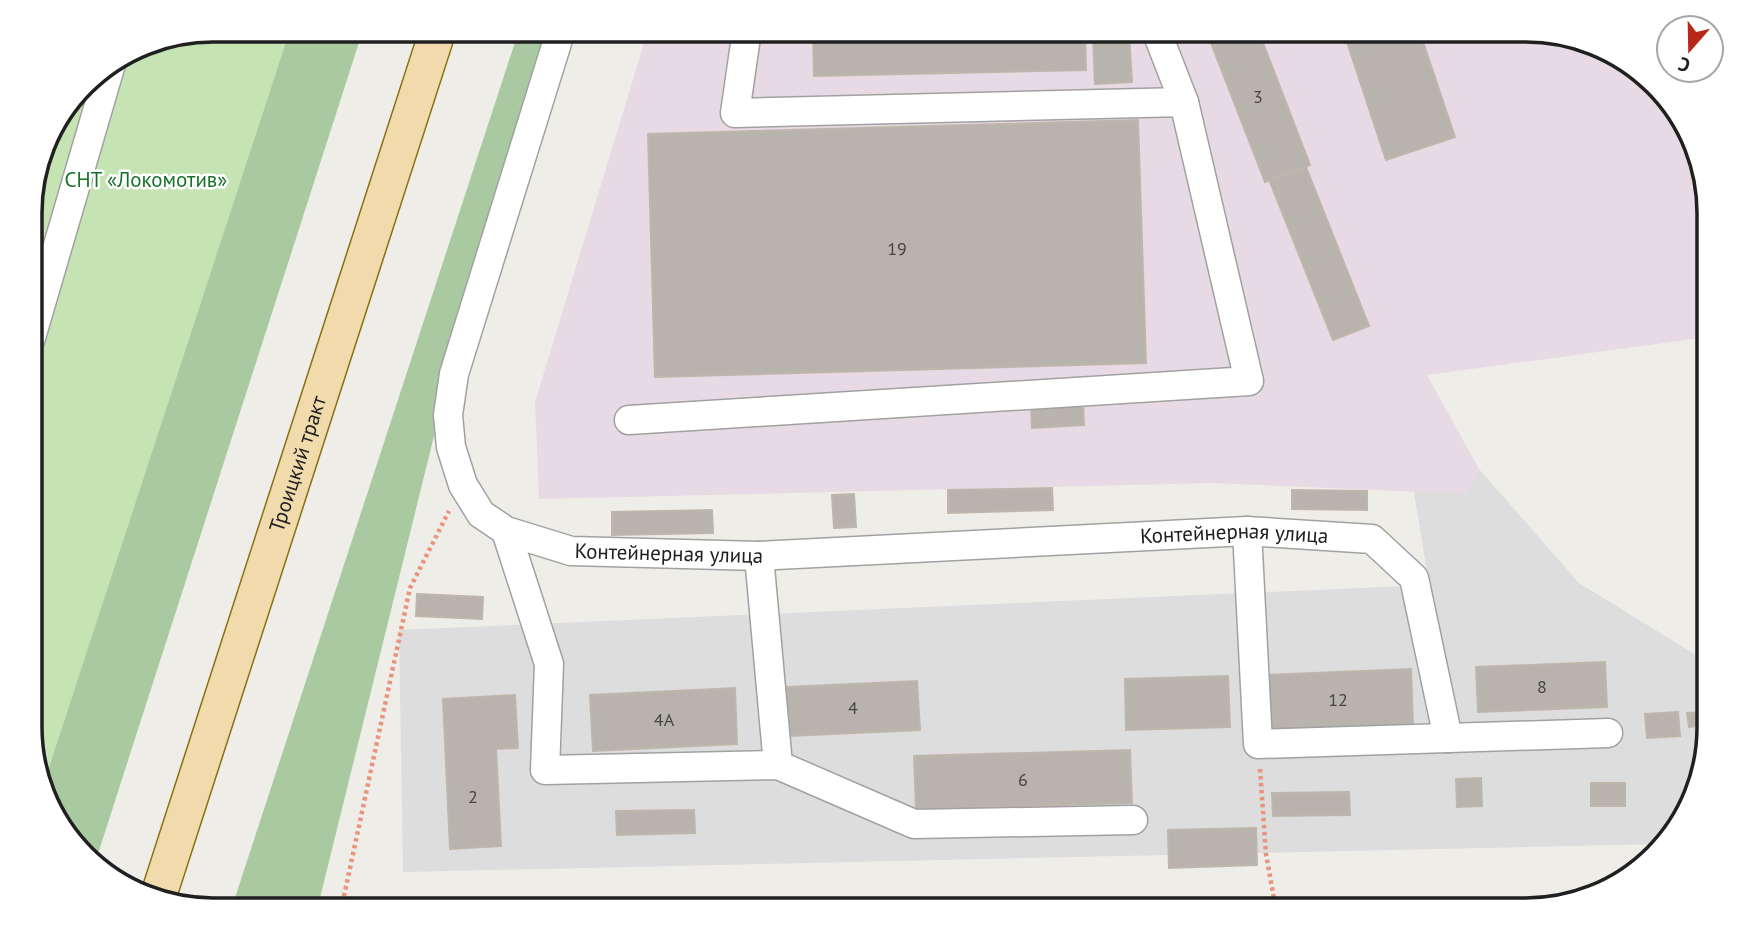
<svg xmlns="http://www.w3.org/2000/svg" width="1739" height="940" font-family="'PT Sans',sans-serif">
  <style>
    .residential { fill: #dedddd }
    .industrial { fill: #e7dae4 }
    .grass { fill: #c6e3b4 }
    .forest { fill: #a9c9a1 }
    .building { fill: #b8b3ad; stroke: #bfb6ab; stroke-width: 2 }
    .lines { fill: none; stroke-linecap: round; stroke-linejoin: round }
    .minor-casing { stroke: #a1a1a1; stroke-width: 31 }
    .major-casing { stroke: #896e12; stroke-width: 38 }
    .path { stroke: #e9947e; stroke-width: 4.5; stroke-dasharray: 3.5 3.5; stroke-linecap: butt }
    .minor { stroke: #fff; stroke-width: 28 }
    .major { stroke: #f1daab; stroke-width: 35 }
    .labels { text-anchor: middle; stroke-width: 5; stroke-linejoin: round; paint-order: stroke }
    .number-label { font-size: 18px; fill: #464543 }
    .park-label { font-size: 21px; fill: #19722a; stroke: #fff }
    .street-label { font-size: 21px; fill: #202020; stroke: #fff }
    .rim { fill: none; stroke: #202020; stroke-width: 3.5 }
  </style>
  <rect width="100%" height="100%" fill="#efede7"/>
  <path class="residential" d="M1479,469L1579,583L1709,663V727L1690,808L1659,844L403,872L399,630L1429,585L1414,492L1467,493Z"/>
  <path class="industrial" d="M648,30H1526L1607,49L1678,111L1708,190V337L1427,375L1479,469L1467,494L1211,483L539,499L535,402Z"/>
  <path class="grass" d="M213,30H308L52,805L31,751L30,201L49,132L92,76L143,44Z"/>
  <path class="forest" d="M290,30H363L96,860L61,829L44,783Z
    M519,30H548L473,278L317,910H231Z"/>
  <path class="building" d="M813,30H1085L1086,70L814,76Z
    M1206,30H1258L1310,165L1265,182Z
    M1343,30H1419L1455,137L1386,160Z
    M1129,34L1132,82L1095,84L1093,36Z
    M1138,120L1146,363L655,377L648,134Z
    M1306,167L1369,326L1333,340L1270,182Z
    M1083,402L1084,425L1032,428L1031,404Z
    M1052,488L1053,510L948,513V490Z
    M1292,490L1367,491V510L1292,509Z
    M854,494L856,527L834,528L832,495Z
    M712,510L713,533L612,535V512Z
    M417,594L483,597L482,619L416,616Z
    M1605,662L1607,707L1478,712L1476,667Z
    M1411,669L1413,725L1266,732L1263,675Z
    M1228,676L1230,727L1126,730L1125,679Z
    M917,681L920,730L789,736L787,687Z
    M735,688L737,744L593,751L590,695Z
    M515,695L518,748L496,749L501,846L450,849L443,699Z
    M1678,712L1680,736L1647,738L1645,714Z
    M1709,712V725L1689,727L1687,713Z
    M1130,750L1132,803L916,809L914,756Z
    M1481,778L1482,806L1457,807L1456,779Z
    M1591,783H1625V806H1591Z
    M1349,792L1350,815L1273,816L1272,793Z
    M694,810L695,833L617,835L616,811Z
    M1256,828L1257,865L1169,868L1168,830Z"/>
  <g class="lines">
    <g class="minor-casing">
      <g id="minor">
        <path id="s1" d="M561,30L454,374L448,415L451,447L463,485L481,514L506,531L571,551L759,556L1247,531L1372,539L1414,578L1448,738"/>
        <path d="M1156,30L1184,102"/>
        <path d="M30,341L111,64"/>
        <path d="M629,420L1249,381L1184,102L735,113L747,30"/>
        <path d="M506,531L549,664L545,770L778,765L914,824L1133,820"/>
        <path d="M1247,531L1258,744L1608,733"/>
        <path d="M759,556L778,765"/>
      </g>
    </g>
    <g class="major-casing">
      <g id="major">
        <path id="s2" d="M158,897L438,30"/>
      </g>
    </g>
    <path class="path" d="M1260,769L1266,854L1276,910
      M341,910L410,588L449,511"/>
    <use href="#minor" class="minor"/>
    <use href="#major" class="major"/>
  </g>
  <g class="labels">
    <g class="number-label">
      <text x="1258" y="103">3</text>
      <text x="897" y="255">19</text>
      <text x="1542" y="693">8</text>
      <text x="1338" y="706">12</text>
      <text x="853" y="714">4</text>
      <text x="664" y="726">4А</text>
      <text x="1023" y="786">6</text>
      <text x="473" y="803">2</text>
    </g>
    <g class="park-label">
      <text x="146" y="187">СНТ «Локомотив»</text>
    </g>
    <g class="street-label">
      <text dy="7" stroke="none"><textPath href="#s2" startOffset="455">Троицкий тракт</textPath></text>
      <text dy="7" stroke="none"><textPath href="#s1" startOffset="1270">Контейнерная улица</textPath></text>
      <text dy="7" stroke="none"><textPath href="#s1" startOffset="704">Контейнерная улица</textPath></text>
    </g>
  </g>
  <path d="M0 0H1739V940H0ZM213 42H1526A171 171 0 0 1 1697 213V727A171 171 0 0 1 1526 898H213A171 171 0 0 1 42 727V213A171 171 0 0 1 213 42Z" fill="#fff" fill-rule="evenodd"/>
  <path class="rim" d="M213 42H1526A171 171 0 0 1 1697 213V727A171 171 0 0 1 1526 898H213A171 171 0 0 1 42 727V213A171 171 0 0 1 213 42Z"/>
  <g transform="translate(1690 49) rotate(200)"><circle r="33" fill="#ffffff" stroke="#a6a6a6" stroke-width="2"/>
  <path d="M0-5L12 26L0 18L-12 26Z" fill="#b72818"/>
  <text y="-10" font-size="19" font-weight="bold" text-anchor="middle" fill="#202020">С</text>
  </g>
</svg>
